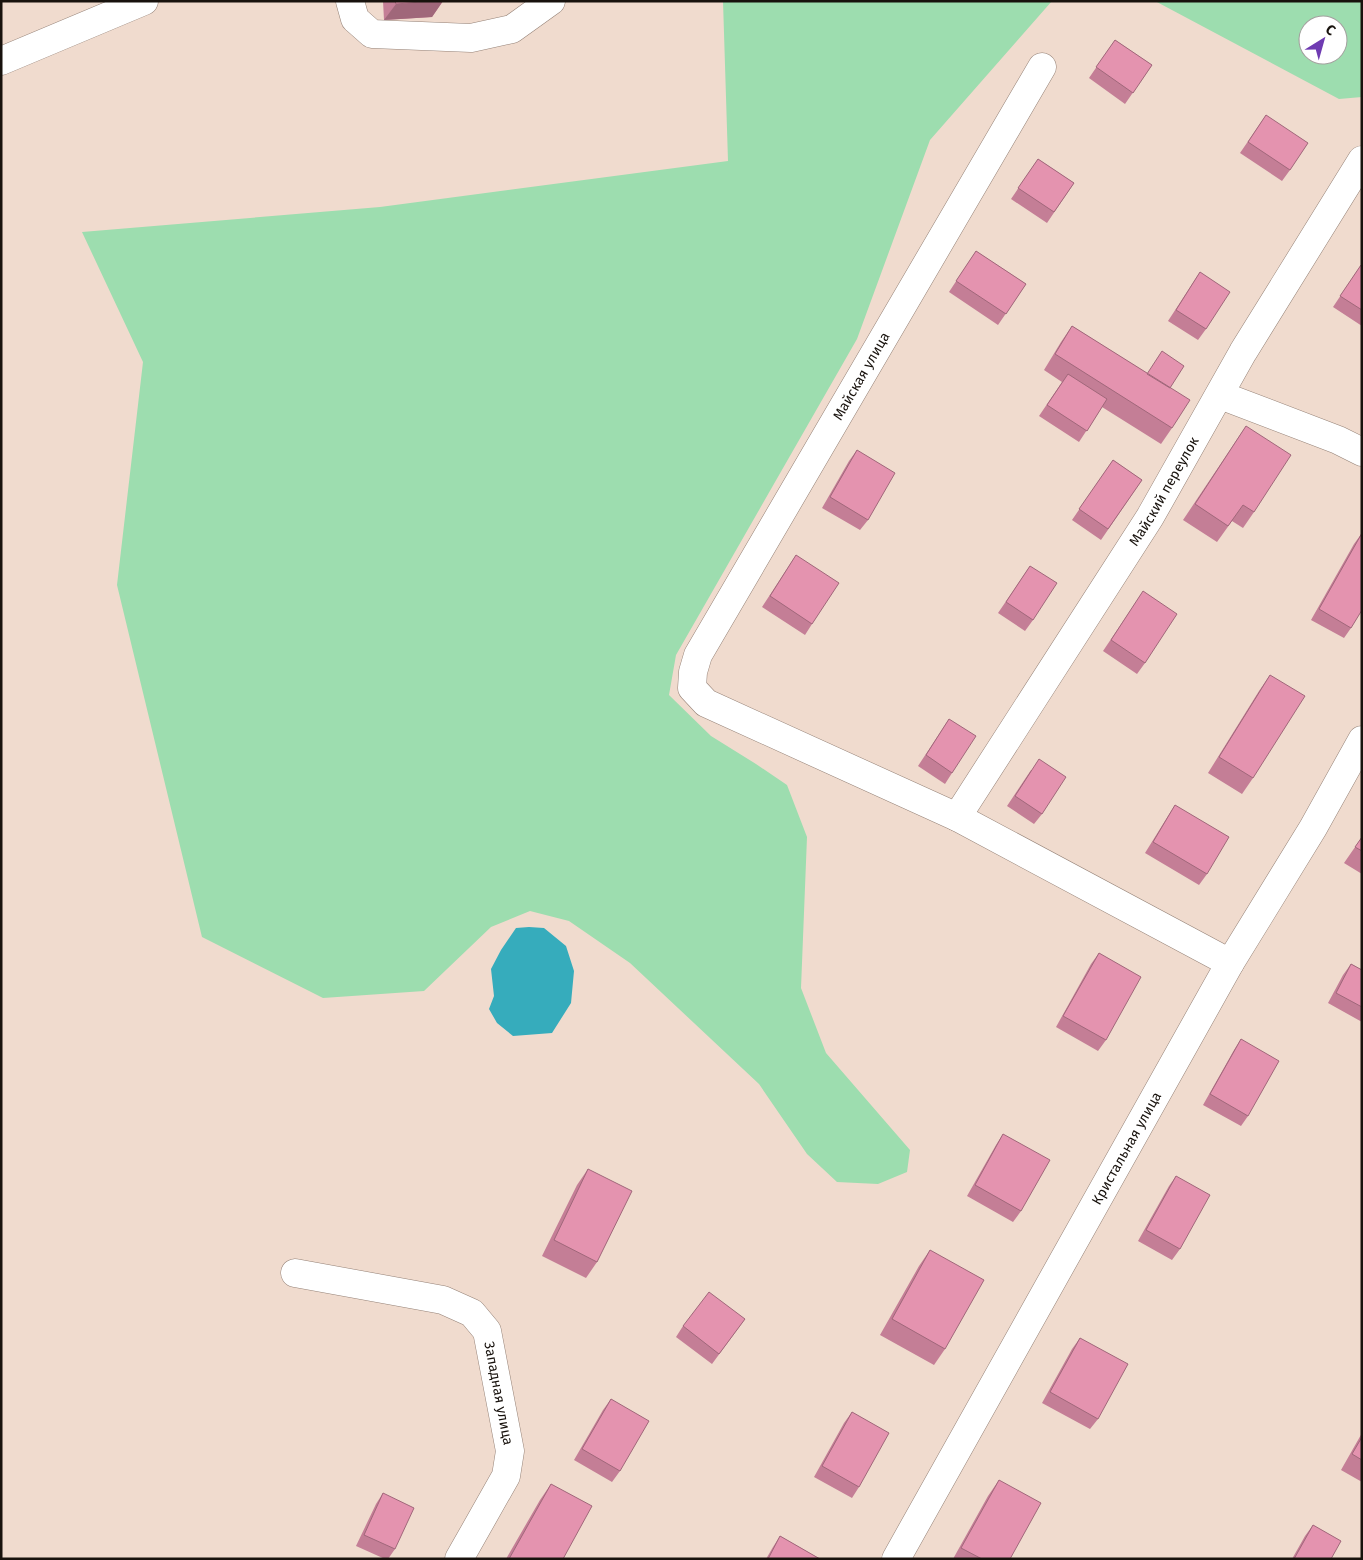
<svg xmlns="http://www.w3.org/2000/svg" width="1363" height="1560" font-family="'Fira Sans',sans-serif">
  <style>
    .green { fill: #9dddaf; fill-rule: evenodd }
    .water { fill: #36acbc }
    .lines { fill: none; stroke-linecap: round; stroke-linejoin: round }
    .minor-casing { stroke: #958277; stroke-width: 29 }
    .minor { stroke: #fff; stroke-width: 28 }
    .wall { fill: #c47e96 }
    .shaded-wall { fill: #a0677a }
    .building { fill: #e493af; stroke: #a0677a }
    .labels { text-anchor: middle; stroke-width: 4; stroke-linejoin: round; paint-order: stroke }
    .street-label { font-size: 14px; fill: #18120d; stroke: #fff }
  </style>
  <rect width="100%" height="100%" fill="#f0dbce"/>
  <path class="green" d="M723,1H1052L930,140L857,339L676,655L669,695L711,736L756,764L787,785L807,837L801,988L826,1053L910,1150L907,1172L878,1184L837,1182L807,1154L759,1084L630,963L569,921L530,911L491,927L424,991L323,998L202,937L117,585L143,362L82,232L380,207L728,161Z
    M1155,1H1362V97L1339,99ZM1308,25H1338V55H1308Z"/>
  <path class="water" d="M529,927L544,928L566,946L574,971L571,1003L552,1033L513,1036L497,1023L489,1009L494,996L491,969L501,950L516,928Z"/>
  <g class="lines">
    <g class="minor-casing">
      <g id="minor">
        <path d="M350,1L355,19L372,34L471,38L512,29L551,1"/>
        <path d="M1,61L144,1"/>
        <path d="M1042,67L698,655L693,672L692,688L706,703L957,817L1230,963"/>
        <path d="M1220,395L1338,440L1362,452"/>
        <path id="s1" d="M957,817L1150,517L1243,352L1362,160"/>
        <path id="s2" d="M295,1273L443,1300L472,1313L487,1331L510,1451L506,1476L459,1559"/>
        <path id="s3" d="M896,1559L1230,963L1313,828L1362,740"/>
      </g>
    </g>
    <use href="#minor" class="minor"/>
  </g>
  <path class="wall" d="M383,1H443L432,17L384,20Z
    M1115,40L1152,65L1125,104L1089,78Z
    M1266,115L1290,170L1282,181L1240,153Z
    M1038,159L1074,183L1047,223L1011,199Z
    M976,251L1026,284L998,325L949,292Z
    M1361,265H1362V326L1333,307Z
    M1200,272L1206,329L1198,340L1168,321Z
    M1072,326L1170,388L1172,428L1161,444L1102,407L1079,442L1039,416L1062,382L1044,370L1061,342Z
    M1246,426L1254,512L1243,528L1232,521L1217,542L1183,520Z
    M857,450L868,520L860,530L822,508L849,461Z
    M1113,460L1142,480L1101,540L1072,520Z
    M1362,533L1351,628L1344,638L1311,620L1354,544Z
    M796,555L812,624L805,635L762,607Z
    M1030,566L1033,620L1025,631L998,613Z
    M1136,602L1145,663L1137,674L1103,651Z
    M1270,675L1253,778L1242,794L1208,773L1259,691Z
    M949,719L952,773L945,784L918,766Z
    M1031,770L1042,814L1034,824L1007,806Z
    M1175,805L1207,874L1199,885L1145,853L1168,816Z
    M1362,837V874L1344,863Z
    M1099,953L1106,1040L1098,1051L1056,1027L1091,964Z
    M1351,964L1362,970V1022L1328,1003L1343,975Z
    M1241,1039L1248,1116L1241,1126L1203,1105L1234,1050Z
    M1003,1134L1021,1211L1013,1222L967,1196L996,1145Z
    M588,1169L597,1262L586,1278L542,1256L577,1185Z
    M1176,1176L1180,1249L1172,1260L1138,1241L1169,1186Z
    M930,1250L945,1349L934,1365L880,1335L919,1266Z
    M745,1319L712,1364L676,1337L683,1326Z
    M1080,1338L1098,1419L1090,1429L1042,1403L1072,1349Z
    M611,1399L620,1471L612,1482L574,1460L603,1410Z
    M852,1412L859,1487L852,1498L814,1477L844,1423Z
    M1362,1433V1482L1341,1470Z
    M999,1480L1010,1559H953L988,1496Z
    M551,1484L563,1559H506L540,1500Z
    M383,1493L395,1549L388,1559H385L356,1546L376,1504Z
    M1313,1525L1331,1559H1292L1305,1536Z
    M780,1536L820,1559H766L773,1547Z"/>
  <path class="shaded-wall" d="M434,1H443L432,17L384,20L396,4Z"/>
  <path class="building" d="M395,1H434L396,4Z
    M1115,40L1152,65L1133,93L1096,67Z
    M1266,115L1308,143L1290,170L1248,142Z
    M1038,159L1074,183L1054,212L1018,188Z
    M976,251L1026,284L1006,314L956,281Z
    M1361,265H1362V310L1340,296Z
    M1200,272L1230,292L1206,329L1176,310Z
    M1072,326L1190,400L1172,428L1055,354Z
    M1162,351L1184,366L1170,388L1147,374Z
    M1068,374L1107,399L1087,431L1047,405Z
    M1246,426L1291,455L1254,512L1243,505L1228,526L1195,504Z
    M857,450L895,473L868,520L830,497Z
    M1113,460L1142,480L1108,529L1079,509Z
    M1362,533V610L1351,628L1319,609Z
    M796,555L839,583L812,624L770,596Z
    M1030,566L1057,583L1033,620L1006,602Z
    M1143,591L1177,614L1145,663L1111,640Z
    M1270,675L1305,696L1253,778L1219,757Z
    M949,719L976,736L952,773L926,755Z
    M1039,759L1066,777L1042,814L1015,796Z
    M1175,805L1229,837L1207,874L1153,842Z
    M1362,837V851L1355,847Z
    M1099,953L1141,977L1106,1040L1063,1016Z
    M1351,964L1362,970V1007L1336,993Z
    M1241,1039L1279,1061L1248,1116L1210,1094Z
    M1003,1134L1050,1160L1021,1211L975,1185Z
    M588,1169L632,1191L597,1262L554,1240Z
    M1176,1176L1210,1195L1180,1249L1146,1230Z
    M930,1250L984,1280L945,1349L892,1319Z
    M709,1292L745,1319L719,1354L683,1326Z
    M1080,1338L1128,1364L1098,1419L1050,1392Z
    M611,1399L649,1421L620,1471L582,1449Z
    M852,1412L889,1433L859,1487L822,1466Z
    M1362,1437V1460L1352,1454Z
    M999,1480L1041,1503L1010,1559H982L961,1548Z
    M551,1484L592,1506L563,1559H509Z
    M383,1493L414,1508L395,1549L364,1535Z
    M1313,1525L1341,1541L1331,1559H1294Z
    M780,1536L820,1559H768Z"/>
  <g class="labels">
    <g class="street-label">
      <text transform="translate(861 376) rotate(-60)" y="5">Майская улица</text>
      <text dy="5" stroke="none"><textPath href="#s1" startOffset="386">Майский переулок</textPath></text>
      <text dy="5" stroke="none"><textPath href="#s3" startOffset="471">Кристальная улица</textPath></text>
      <text dy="5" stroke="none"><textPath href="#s2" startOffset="269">Западная улица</textPath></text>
    </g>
  </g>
  <rect width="1363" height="1560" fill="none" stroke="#18120d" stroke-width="5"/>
  <g transform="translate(1323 40) rotate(37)"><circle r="24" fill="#ffffff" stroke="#a3a09e"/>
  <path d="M0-4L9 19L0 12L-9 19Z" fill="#6f3bb2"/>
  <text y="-8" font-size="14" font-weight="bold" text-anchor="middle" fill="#18120d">С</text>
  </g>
</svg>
